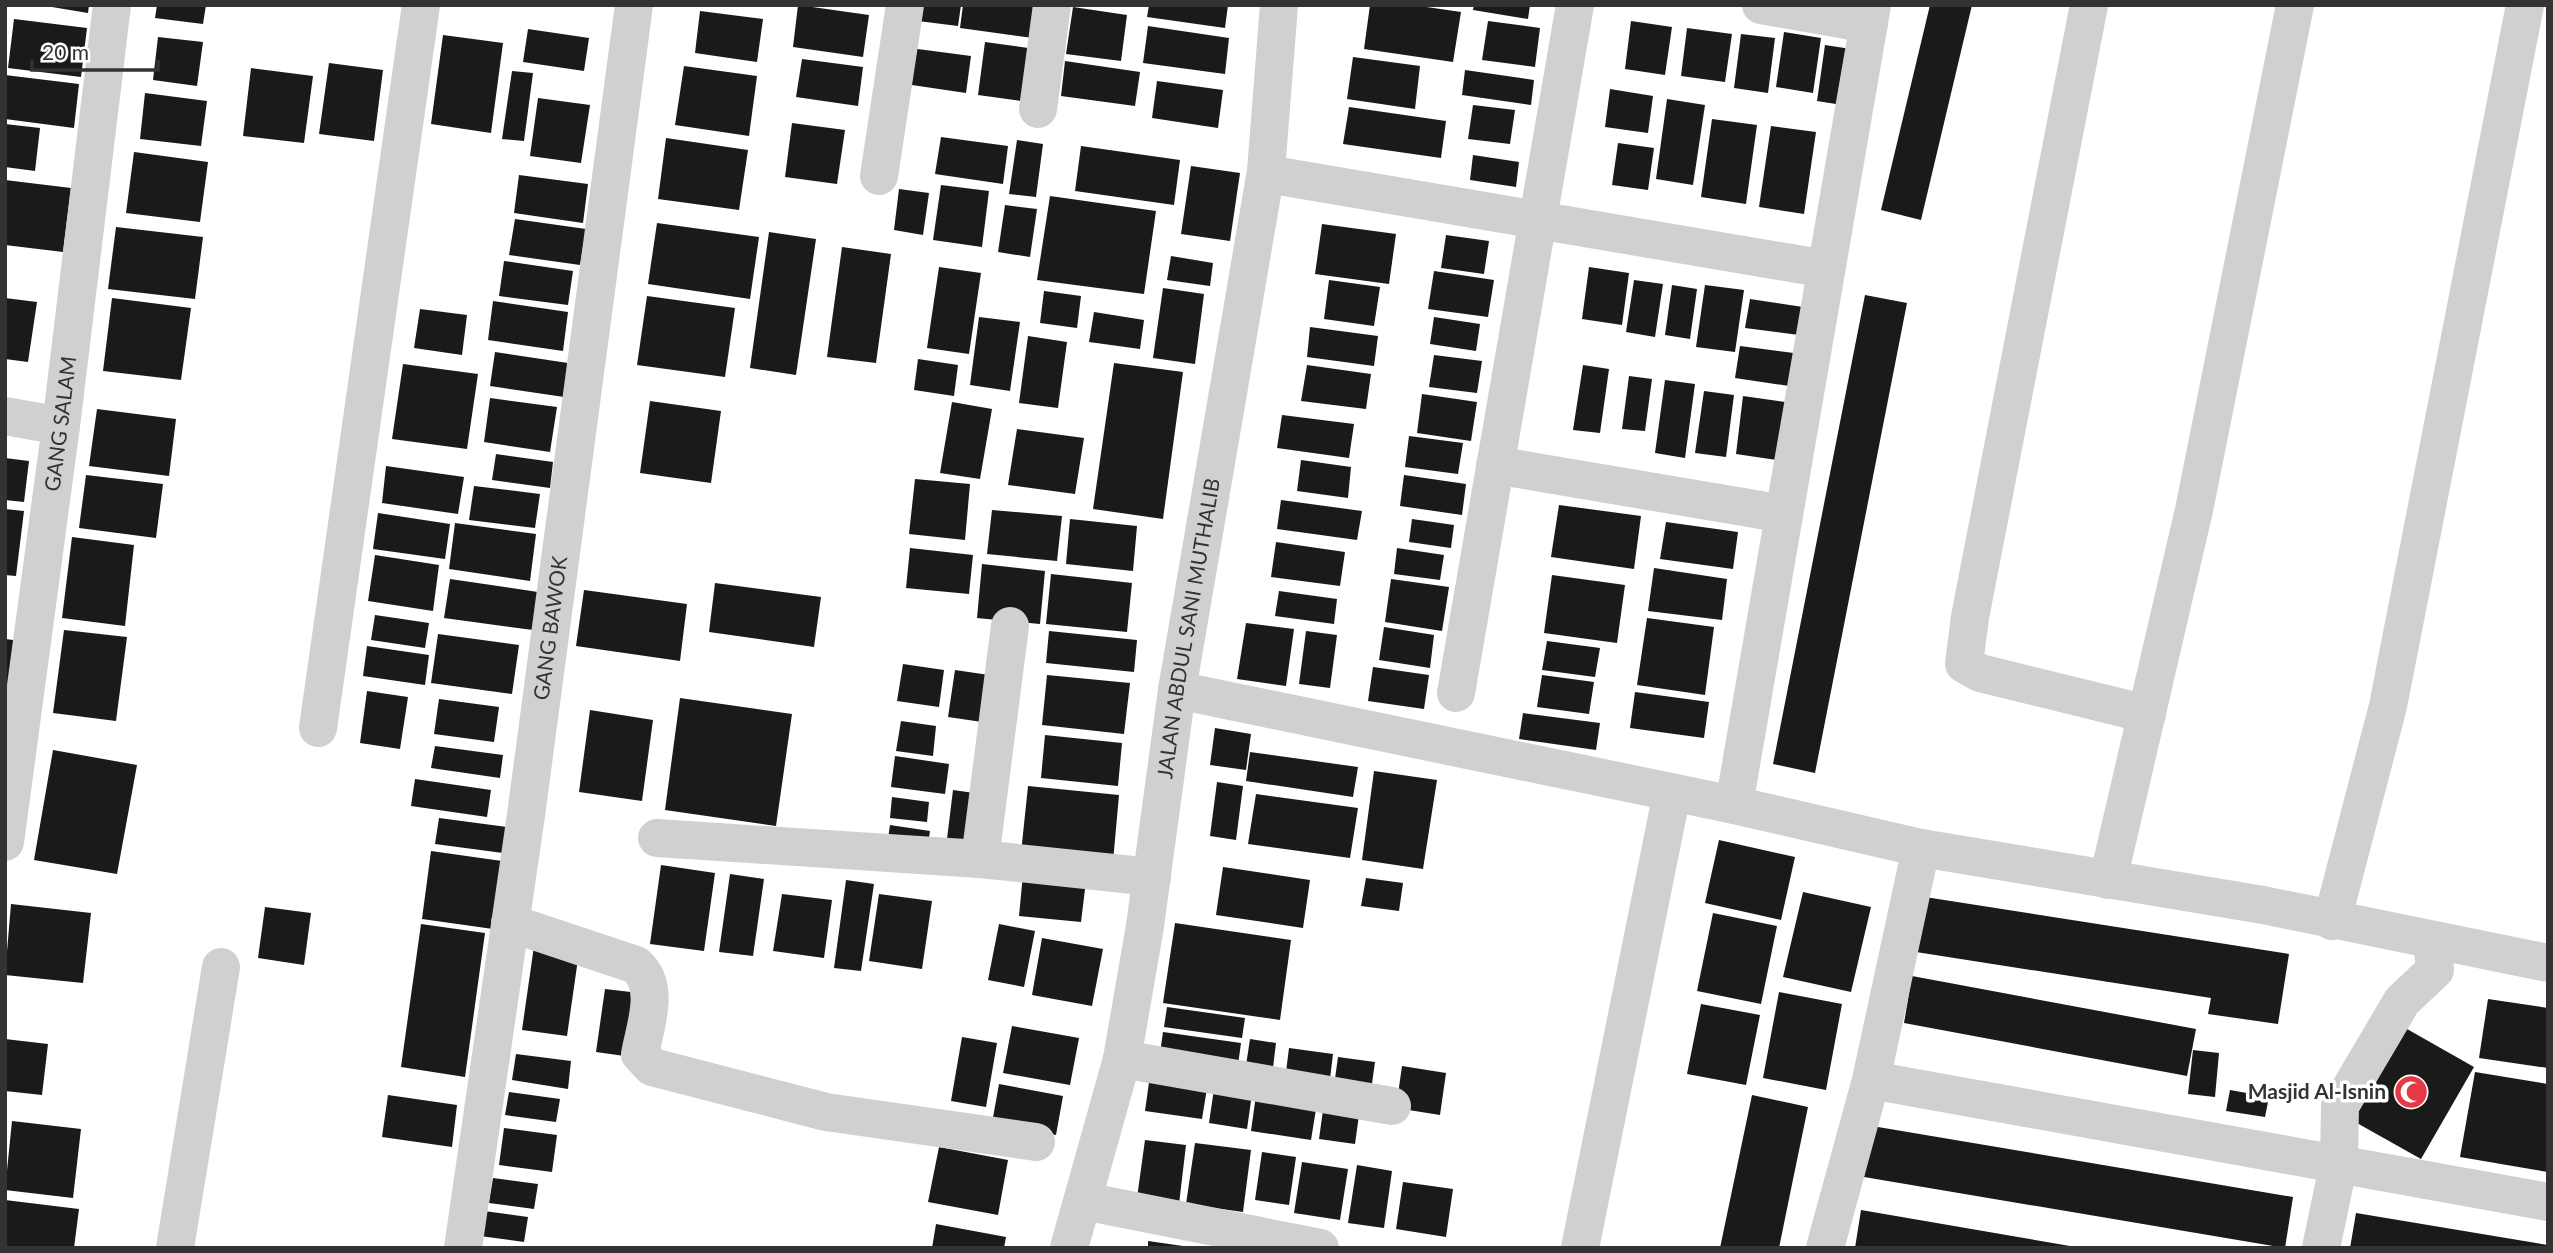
<svg xmlns="http://www.w3.org/2000/svg" width="2553" height="1253" font-family="Lato,sans-serif">
  <style>
    .building { fill: #1a1a1a }
    .lines { fill: none; stroke-linecap: round; stroke-linejoin: round }
    .minor { stroke: #d0d0d0; stroke-width: 38 }
    .labels { text-anchor: middle; stroke-width: 7; stroke-linejoin: round; paint-order: stroke }
    .street-label { font-size: 21px; fill: #333; stroke: #fff }
    .poi-label { font-size: 21px; font-weight: bold; fill: #333; stroke: #fff; text-anchor: end }
  </style>
  <rect width="100%" height="100%" fill="#fff"/>
  <path class="building" d="M40,5H89L88,13Z
    M157,5H206L203,24L155,18Z
    M798,5L869,15L863,57L793,47Z
    M920,5H961L958,26L918,21Z
    M963,5H1037L1033,38L960,28Z
    M1149,5H1228L1225,28L1147,17Z
    M1370,5H1413L1461,12L1453,62L1364,49Z
    M1474,5H1530L1528,19L1473,10Z
    M1930,5H1972L1921,220L1881,210Z
    M1073,7L1127,15L1121,61L1066,54Z
    M700,11L763,19L757,62L695,53Z
    M14,19L87,28L81,77L8,68Z
    M1488,21L1540,28L1535,67L1482,60Z
    M1631,21L1672,27L1665,75L1625,69Z
    M1148,26L1229,38L1225,74L1143,63Z
    M1687,28L1732,34L1725,82L1681,76Z
    M528,29L589,38L584,71L523,62Z
    M1784,32L1821,38L1813,93L1776,87Z
    M1741,34L1775,38L1768,93L1734,88Z
    M443,35L503,43L491,133L431,124Z
    M158,37L203,42L197,86L153,80Z
    M985,42L1028,48L1021,101L978,95Z
    M1825,45L1851,49L1842,105L1817,101Z
    M910,48L971,56L966,93L905,84Z
    M1353,57L1420,66L1415,109L1347,99Z
    M802,59L863,67L858,106L796,97Z
    M1065,61L1140,72L1135,106L1061,96Z
    M329,63L383,70L374,141L319,134Z
    M684,66L757,76L749,136L675,125Z
    M251,68L313,76L304,143L243,136Z
    M1465,70L1534,80L1531,105L1462,95Z
    M512,71L533,73L524,141L502,139Z
    M5,75L79,84L74,128L5,119Z
    M1157,81L1223,90L1218,128L1152,118Z
    M1610,89L1653,96L1648,133L1605,127Z
    M145,93L207,101L201,146L140,139Z
    M538,98L590,105L581,163L530,156Z
    M1667,99L1705,105L1693,185L1656,179Z
    M1473,105L1515,110L1510,144L1468,139Z
    M1349,107L1446,121L1441,158L1343,144Z
    M1712,119L1757,125L1746,204L1701,197Z
    M792,123L845,130L837,184L785,177Z
    M5,124L40,128L35,171L5,167Z
    M1771,126L1816,132L1804,214L1759,207Z
    M941,137L1008,146L1003,184L935,174Z
    M666,138L748,150L739,210L658,199Z
    M1017,140L1043,144L1036,197L1009,194Z
    M1618,143L1654,148L1648,190L1612,185Z
    M1081,146L1180,160L1174,205L1075,191Z
    M134,152L208,162L200,222L126,213Z
    M1473,155L1519,162L1516,187L1470,180Z
    M1191,166L1240,173L1230,241L1181,234Z
    M519,175L588,184L583,223L514,213Z
    M5,180L71,188L63,252L5,245Z
    M941,185L989,191L982,247L933,240Z
    M899,189L929,193L923,235L894,230Z
    M1050,196L1156,211L1144,294L1037,280Z
    M1005,205L1037,209L1030,257L998,252Z
    M515,219L586,229L580,265L509,255Z
    M657,223L759,237L750,299L648,284Z
    M1322,224L1396,234L1389,284L1315,274Z
    M116,227L203,237L195,299L108,289Z
    M769,232L816,239L796,375L750,368Z
    M1446,235L1489,241L1484,274L1441,268Z
    M842,247L891,254L876,363L827,357Z
    M1171,256L1213,263L1210,286L1167,280Z
    M504,261L573,271L568,305L499,296Z
    M939,267L981,273L969,354L927,348Z
    M1589,267L1629,273L1622,325L1582,319Z
    M1434,271L1494,280L1488,317L1428,309Z
    M1329,280L1380,287L1374,326L1324,319Z
    M1634,280L1663,284L1655,337L1626,332Z
    M1672,285L1697,289L1690,339L1665,335Z
    M1705,285L1744,290L1735,352L1696,347Z
    M1163,288L1204,294L1195,364L1153,358Z
    M1044,291L1081,296L1077,328L1040,323Z
    M1865,295L1907,303L1815,773L1773,764Z
    M647,296L735,308L725,377L637,365Z
    M5,298L37,302L28,362L5,359Z
    M112,298L191,308L181,380L103,371Z
    M1750,299L1803,307L1799,335L1745,328Z
    M493,301L568,312L563,351L488,340Z
    M420,309L467,315L462,355L414,348Z
    M1094,312L1144,320L1140,349L1089,342Z
    M979,317L1020,322L1010,391L970,385Z
    M1434,317L1480,324L1476,351L1430,344Z
    M1310,327L1378,336L1374,366L1307,357Z
    M1028,336L1067,342L1058,408L1019,403Z
    M1740,346L1794,353L1789,386L1735,378Z
    M495,352L568,363L564,397L490,386Z
    M1434,355L1482,361L1477,393L1429,387Z
    M918,359L958,365L954,396L914,390Z
    M1114,363L1183,372L1163,519L1093,509Z
    M403,364L478,374L467,449L392,439Z
    M1307,365L1371,374L1366,409L1301,401Z
    M1583,365L1609,369L1600,433L1573,430Z
    M1629,376L1652,379L1645,431L1622,429Z
    M1665,380L1695,384L1685,458L1655,453Z
    M1704,391L1734,395L1726,457L1695,453Z
    M1422,394L1477,402L1471,441L1417,433Z
    M1743,396L1792,403L1784,461L1736,454Z
    M490,398L557,407L550,452L484,442Z
    M650,401L721,411L711,483L640,473Z
    M952,402L992,409L980,479L940,473Z
    M97,409L176,419L169,476L89,466Z
    M1282,415L1354,424L1349,458L1277,448Z
    M1017,429L1084,438L1075,494L1008,485Z
    M1409,436L1463,443L1458,474L1405,467Z
    M496,454L553,462L550,488L492,480Z
    M5,458L29,461L24,502L5,500Z
    M1301,460L1351,467L1348,498L1297,491Z
    M386,466L464,477L458,514L382,503Z
    M86,475L163,484L156,538L79,528Z
    M1404,475L1466,484L1462,515L1400,506Z
    M915,479L970,484L965,540L909,534Z
    M474,486L540,494L535,528L469,520Z
    M1281,500L1362,511L1357,540L1277,529Z
    M1559,505L1641,516L1634,569L1551,557Z
    M5,509L24,511L16,576L5,575Z
    M992,510L1062,516L1057,561L987,554Z
    M378,513L450,524L445,559L373,549Z
    M1070,519L1137,526L1133,571L1066,564Z
    M1412,519L1454,525L1451,548L1409,542Z
    M1666,522L1738,532L1733,569L1660,559Z
    M455,523L536,534L530,581L449,569Z
    M72,537L134,545L125,626L62,618Z
    M1276,542L1345,552L1340,586L1271,577Z
    M910,548L973,555L969,594L906,588Z
    M1397,548L1444,555L1440,580L1394,574Z
    M375,555L439,565L433,611L368,601Z
    M982,564L1045,571L1040,624L977,618Z
    M1654,568L1727,579L1722,620L1648,611Z
    M1051,574L1132,583L1127,632L1046,624Z
    M1552,575L1625,585L1617,643L1544,633Z
    M450,579L538,592L533,630L444,618Z
    M1391,579L1449,587L1442,631L1385,622Z
    M715,583L821,597L814,647L709,632Z
    M584,590L687,604L680,661L576,646Z
    M1279,591L1337,599L1334,624L1275,616Z
    M375,615L429,623L425,648L371,640Z
    M1647,618L1714,627L1705,695L1637,685Z
    M1246,623L1294,629L1286,686L1237,679Z
    M1384,627L1434,635L1430,668L1379,660Z
    M64,630L127,637L116,721L53,713Z
    M1049,631L1137,640L1134,672L1046,663Z
    M1306,631L1337,635L1330,688L1299,684Z
    M438,634L519,645L512,694L431,683Z
    M5,639L30,642L5,709Z
    M1547,641L1600,648L1595,677L1542,670Z
    M367,646L429,655L425,685L363,676Z
    M903,664L944,670L939,707L897,701Z
    M1373,667L1429,675L1424,709L1368,701Z
    M955,670L989,675L982,722L948,717Z
    M1047,675L1130,683L1124,734L1042,725Z
    M1542,675L1594,682L1589,714L1537,707Z
    M367,691L408,697L400,749L360,743Z
    M1635,692L1709,702L1704,738L1630,728Z
    M680,698L792,714L776,826L665,810Z
    M439,699L499,707L494,742L434,734Z
    M590,710L653,720L642,801L579,792Z
    M1523,713L1600,723L1596,750L1519,739Z
    M901,721L936,726L933,756L896,751Z
    M1215,728L1251,734L1246,770L1210,765Z
    M1045,735L1122,743L1118,786L1041,778Z
    M435,746L503,755L500,778L431,768Z
    M53,750L137,765L117,874L34,860Z
    M1250,752L1358,767L1353,797L1246,781Z
    M895,756L949,764L945,794L891,787Z
    M1374,771L1437,780L1423,869L1362,860Z
    M415,779L491,790L487,817L411,806Z
    M1217,782L1243,786L1236,840L1210,836Z
    M1028,786L1119,795L1113,862L1021,853Z
    M953,790L981,794L973,851L946,847Z
    M1256,794L1358,808L1350,858L1248,844Z
    M892,797L929,802L927,822L890,818Z
    M439,818L507,827L503,853L435,844Z
    M890,825L930,831L927,851L887,845Z
    M1719,840L1795,857L1781,920L1705,903Z
    M431,851L502,861L493,929L422,919Z
    M661,865L715,873L704,951L650,944Z
    M1223,867L1310,880L1303,928L1216,915Z
    M730,874L764,879L753,956L719,952Z
    M1023,874L1086,881L1081,922L1019,916Z
    M1366,878L1403,883L1399,911L1361,906Z
    M846,880L874,884L861,971L834,968Z
    M1803,892L1871,907L1851,992L1783,977Z
    M782,894L832,900L824,958L773,951Z
    M879,894L932,901L922,969L869,961Z
    M1925,897L2289,954L2278,1024L2208,1014L2211,998L1916,952Z
    M11,904L91,913L83,983L5,975Z
    M265,907L311,913L304,965L258,958Z
    M1713,913L1777,926L1761,1004L1697,991Z
    M1175,923L1291,940L1280,1020L1163,1003Z
    M421,924L485,933L465,1077L401,1067Z
    M999,924L1035,931L1024,987L988,980Z
    M1042,938L1103,949L1092,1006L1032,995Z
    M534,946L579,952L567,1036L522,1030Z
    M1912,976L2196,1029L2187,1076L1904,1023Z
    M605,989L648,994L639,1058L596,1052Z
    M1779,992L1842,1004L1826,1090L1763,1078Z
    M2488,999L2548,1008V1068L2479,1058Z
    M1701,1004L1760,1015L1746,1085L1687,1074Z
    M1167,1007L1245,1018L1242,1038L1164,1027Z
    M2400,1025L2474,1067L2421,1159L2348,1118Z
    M1012,1026L1079,1038L1070,1085L1003,1073Z
    M1163,1032L1241,1043L1237,1072L1159,1060Z
    M962,1037L997,1043L986,1107L951,1101Z
    M5,1039L48,1044L42,1095L5,1091Z
    M1250,1039L1276,1043L1272,1076L1245,1072Z
    M1289,1048L1333,1054L1329,1087L1285,1080Z
    M2193,1050L2219,1053L2215,1097L2188,1094Z
    M516,1054L571,1061L568,1089L512,1080Z
    M1338,1057L1375,1062L1370,1098L1333,1093Z
    M1402,1066L1446,1073L1440,1115L1396,1108Z
    M1151,1068L1209,1076L1202,1119L1145,1111Z
    M2475,1072L2548,1084V1172L2460,1157Z
    M1215,1082L1253,1087L1247,1129L1209,1123Z
    M999,1084L1063,1096L1056,1135L992,1123Z
    M2230,1090L2269,1097L2265,1117L2226,1111Z
    M509,1092L560,1099L556,1122L505,1115Z
    M388,1095L457,1105L452,1147L382,1137Z
    M1256,1095L1317,1103L1311,1140L1251,1131Z
    M1752,1095L1808,1107L1790,1194L1779,1248H1720Z
    M1323,1110L1359,1115L1355,1144L1319,1139Z
    M12,1121L81,1129L73,1198L5,1190Z
    M1872,1126L2293,1197L2285,1248L1864,1177Z
    M504,1128L557,1135L552,1172L499,1165Z
    M1145,1140L1186,1145L1179,1204L1137,1198Z
    M1195,1143L1251,1150L1243,1212L1186,1204Z
    M939,1147L1008,1160L998,1215L928,1202Z
    M1262,1152L1296,1157L1289,1205L1255,1200Z
    M1302,1162L1348,1169L1340,1220L1294,1213Z
    M1357,1165L1392,1171L1384,1228L1348,1223Z
    M493,1178L538,1184L534,1209L489,1203Z
    M1403,1182L1453,1189L1446,1237L1396,1229Z
    M5,1200L79,1209L74,1248H5Z
    M1861,1210L2070,1246V1248H1855Z
    M484,1211L528,1217L524,1242L480,1236Z
    M2356,1213L2548,1245V1248H2350Z
    M936,1224L1006,1237L1004,1248H932Z
    M1148,1241L1183,1246V1248H1148Z"/>
  <g class="lines">
    <g class="minor">
      <path d="M1761,5L1869,24"/>
      <path d="M2089,5L1970,617L1964,664L1980,673L2147,714"/>
      <path d="M1038,109L1052,5"/>
      <path d="M1266,171L1267,174L1826,269"/>
      <path d="M879,176L905,5"/>
      <path d="M5,416L61,426"/>
      <path d="M1495,465L1784,514"/>
      <path d="M1177,690L1734,805L1921,848"/>
      <path d="M1456,693L1575,5"/>
      <path d="M318,728L421,5"/>
      <path d="M1734,805L1872,5"/>
      <path d="M657,838L980,859L1152,877"/>
      <path id="s1" d="M5,842L61,426L112,5"/>
      <path d="M980,859L1010,626"/>
      <path d="M2108,880L2194,510L2295,5"/>
      <path d="M2332,921L2388,706L2525,5"/>
      <path d="M510,923L636,965C661,987 645,1026 640,1054L652,1067L826,1112L1036,1142"/>
      <path d="M1122,1059L1392,1106"/>
      <path d="M1871,1080L2548,1202"/>
      <path d="M1084,1201L1320,1248"/>
      <path d="M175,1248L221,967"/>
      <path id="s2" d="M463,1248L526,815L634,5"/>
      <path id="s3" d="M1069,1248L1122,1059L1145,926L1177,690L1266,171L1279,5"/>
      <path d="M1580,1248L1672,793"/>
      <path d="M1825,1248L1871,1080L1921,848L2263,905L2548,963"/>
      <path d="M2321,1248L2339,1162L2340,1106L2402,1001L2435,970L2432,941"/>
    </g>
  </g>
  <defs>
    <g id="mosque-disc" transform="scale(1.75)"><circle r="9.5" fill="#e63946" stroke="#fff"/><path d="M3.5-4.9A6 6 0 1 0 3.5 4.9A5 5 0 1 1 3.5-4.9Z" fill="#fff"/></g>
  </defs>
  <g fill-rule="evenodd">
    <use href="#mosque-disc" x="2411" y="1092"/>
  </g>
  <g class="labels">
    <g class="street-label">
      <text dy="7" stroke="none"><textPath href="#s1" startOffset="422">GANG SALAM</textPath></text>
      <text dy="7" stroke="none"><textPath href="#s2" startOffset="626">GANG BAWOK</textPath></text>
      <text dy="7" stroke="none"><textPath href="#s3" startOffset="632">JALAN ABDUL SANI MUTHALIB</textPath></text>
    </g>
    <g class="poi-label">
      <text x="2386" y="1099">Masjid Al-Isnin</text>
    </g>
  </g>
  <rect width="2553" height="1253" fill="none" stroke="#333333" stroke-width="14"/>
  <path d="M32 60v10h126v-10" fill="none" stroke="#333333" stroke-width="3.5"/>
  <text x="42" y="60" font-size="21" fill="#333333" stroke="#ffffff" stroke-width="5" paint-order="stroke">20 m</text>
</svg>
